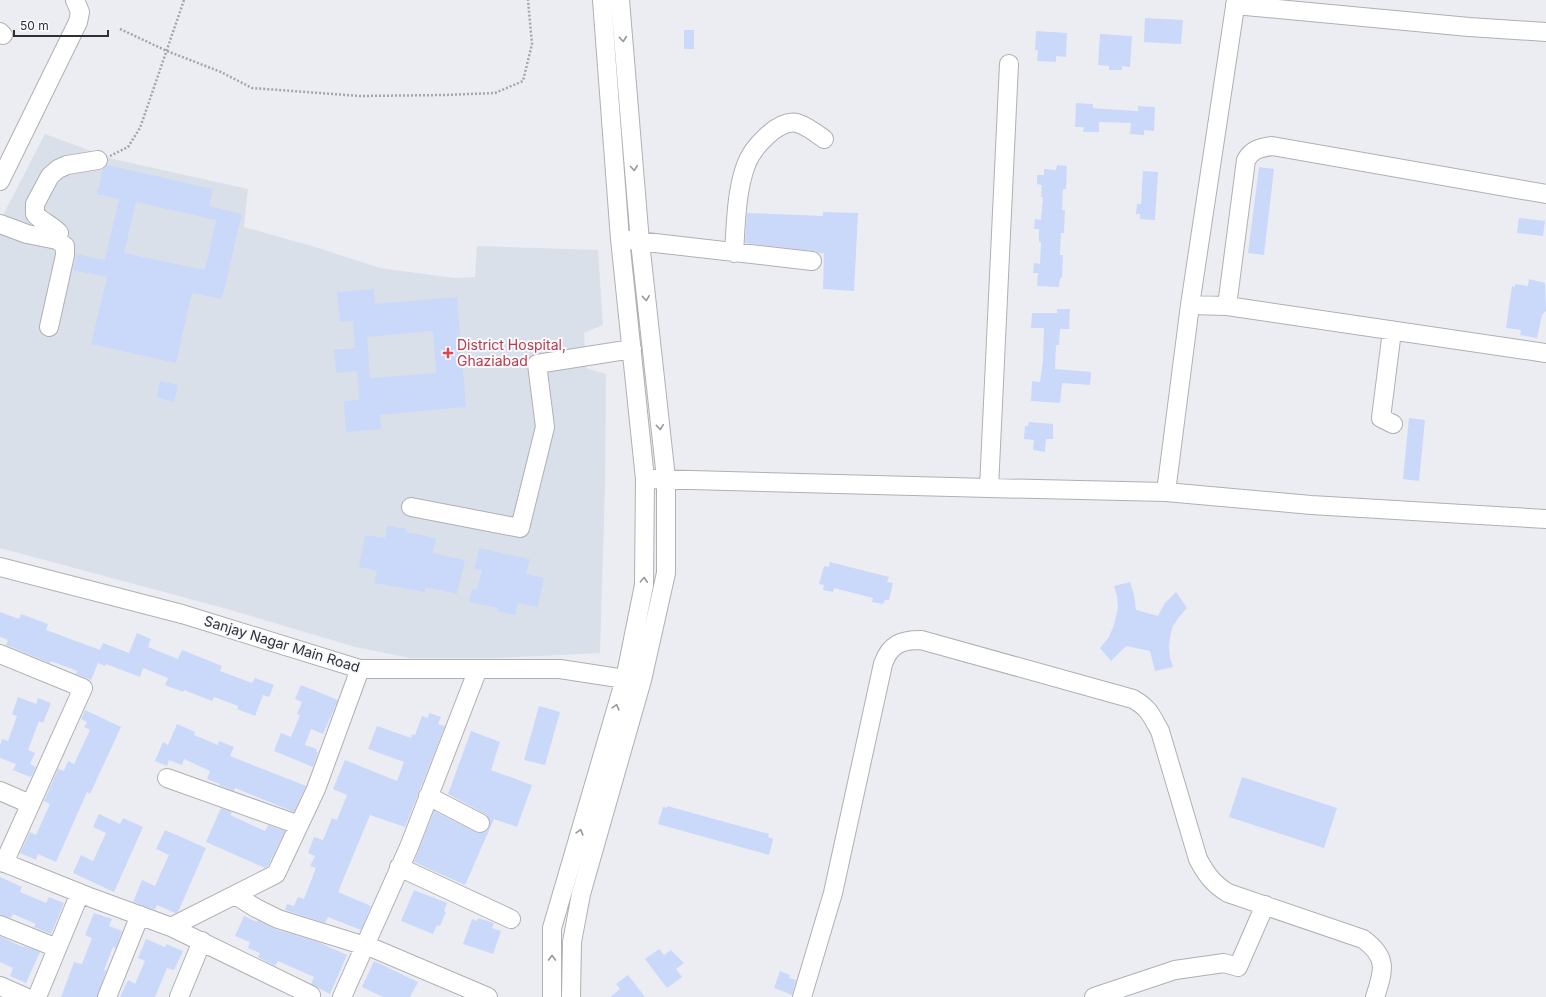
<svg xmlns="http://www.w3.org/2000/svg" width="1546" height="997" font-family="Inter,sans-serif">
  <style>
    .built { fill: #dae0ea }
    .building { fill: #cad9fa; fill-rule: evenodd }
    .lines { fill: none; stroke-linecap: round; stroke-linejoin: round }
    .minor-casing { stroke: #aeb0b4; stroke-width: 20 }
    .path { stroke: #a4a6a9; stroke-width: 2.5; stroke-dasharray: 2 2; stroke-linecap: butt }
    .minor { stroke: #fff; stroke-width: 18 }
    .oneway { stroke: #989898 }
    .health-dot { fill: #e0444e; stroke: #f8faff; stroke-width: 1.5 }
    .labels { text-anchor: middle; stroke-width: 4; stroke-linejoin: round; paint-order: stroke }
    .health-label { font-size: 14px; fill: #be3a42; stroke: #f8faff; text-anchor: start }
    .street-label { font-size: 14px; fill: #303032; stroke: #f8faff }
  </style>
  <rect width="100%" height="100%" fill="#ebedf2"/>
  <path class="built" d="M45,134L113,159L248,189L244,227L312,246L380,268L454,278L475,277L477,246L598,250L603,325L584,333L586,368L606,374L605,487L600,653L495,658H410L355,647L227,609L0,548V228L2,217Z"/>
  <path class="building" d="M1145,18L1183,20L1181,44L1144,42Z
    M684,30H694V49H684Z
    M1036,31L1067,33L1066,57L1056,56V62L1037,61L1038,50H1035Z
    M1100,34L1132,36L1130,67L1122,66V70H1109V66L1098,65Z
    M1076,103L1093,104V108L1104,109L1138,111V106L1155,107L1154,131L1144,130V135L1130,134L1131,123L1099,122V132H1083L1084,127H1075Z
    M107,165L213,189L209,206L242,214L222,299L192,293L176,363L91,344L107,277L73,270L77,254L105,260L119,199L97,194L103,169ZM136,202L216,220L205,270L124,253Z
    M1057,165L1067,166L1066,189H1063L1062,210H1065L1064,233H1061L1060,255H1063L1062,278H1060L1059,287L1037,286L1038,273H1033L1034,263L1040,264L1041,242H1039V229H1034L1035,219L1041,220L1043,197H1041L1042,185L1037,184V175H1044V169L1056,170Z
    M1259,167L1274,169L1264,255L1248,253Z
    M1143,171L1158,172L1155,220L1140,219V214H1136L1137,204H1141Z
    M823,212L858,213L854,291L823,289L824,253H819L813,251L745,243L747,213L823,216Z
    M1519,218L1545,221L1543,236L1517,233Z
    M1529,279L1545,283L1546,311L1542,315L1537,338L1520,335L1521,330L1506,328L1512,286L1515,287V284L1528,286Z
    M374,289L375,304L457,297L466,407L380,415L381,429L346,432L344,401L359,400L357,371L336,373L334,350L355,348L353,321L340,322L337,292ZM433,331L436,373L370,378L367,337Z
    M1057,309H1070L1069,329H1060L1059,345H1056L1055,369L1091,372L1090,385L1062,383L1060,403L1031,401L1032,381L1040,382L1043,361L1044,328H1031L1032,313H1057Z
    M160,381L178,385L174,402L157,398Z
    M1409,418L1425,420L1419,481L1403,479Z
    M1029,422L1053,424V439H1046L1045,452L1033,450L1034,440L1024,439L1025,426H1028Z
    M387,526L407,529L406,532L436,538L433,553L465,560L457,594L426,587L425,592L374,583L377,571L359,567L365,535L385,538Z
    M479,548L530,559L526,574L544,578L538,607L518,603L515,615L497,611L498,608L469,602L472,589L477,590L482,570L474,569Z
    M830,562L889,577L887,582L893,583L889,600H885L883,604L872,602L873,598L834,588L833,592L823,590L824,585L819,584L824,566L829,567Z
    M1130,582L1134,595L1136,610L1158,616L1165,603L1176,592L1187,608L1179,617L1173,626L1170,637L1169,646L1170,658L1173,667L1155,671L1150,651L1126,646L1111,661L1100,648L1109,637L1114,625L1118,608L1117,596L1114,586Z
    M0,612L19,619L21,614L48,624L46,630L100,650L103,643L129,653L137,633L151,639L148,647L178,659L182,650L222,666L220,671L252,683L255,678L274,685L269,697L263,695L255,716L237,709L238,706L214,697L212,701L184,690L183,692L165,685L168,678L143,668L140,677L106,664L105,666L98,663L91,680L76,674L77,671L51,661L50,663L6,645L8,640L0,637Z
    M301,685L338,700L323,734L311,729L305,745L317,749L316,752H318L313,767L274,751L281,733L291,737L300,715L297,714L302,702L295,699Z
    M18,697L36,704L38,698L51,703L43,723L39,721L28,750L35,753L30,764L36,767L31,777L13,770L16,764L0,758V746L2,739L8,741L17,716L12,714Z
    M539,706L560,712L545,765L524,760Z
    M85,710L121,727L90,794L87,792L56,862L38,854L36,860L20,853L30,832L36,835L50,804L44,801L58,769L64,771L68,761L74,764L90,730L84,727L87,722L81,719Z
    M429,713L441,717L438,724L445,726L405,827L370,815L338,892L371,906L361,930L328,917L325,923L285,910L287,904L294,906L298,897L304,899L316,868L310,866L315,856L308,853L314,837L323,840L332,818L337,820L347,795L333,789L345,760L397,781L404,762L368,749L377,726L411,738L412,734L415,735L422,716L428,718Z
    M177,724L195,732L194,735L218,745L219,741L234,747L230,756L306,786L294,812L235,788L234,791L219,785L220,784L207,779L210,771L184,759L182,765L169,760L167,766L155,761L163,742L168,745Z
    M471,731L500,742L491,770L532,785L517,827L494,819L465,885L414,862L434,811L476,832L480,833L485,832L489,827L490,823L489,818L485,814L448,794Z
    M1242,777L1337,808L1324,848L1229,817Z
    M667,806L769,834L768,837L773,839L769,855L658,824L663,807L667,808Z
    M221,808L232,812L230,815L265,831L268,825L285,831L268,866L265,868L206,842Z
    M99,814L120,824L123,818L143,827L114,892L73,873L81,855L93,861L106,833L93,827Z
    M165,830L206,848L178,912L175,913L157,905L155,910L133,902L142,880L155,886L169,855L156,849Z
    M0,877L22,887L20,892L46,903L49,897L64,903L51,934L34,927L36,924L13,914L11,918L0,915Z
    M414,890L447,903L444,911L446,912L440,926L437,925L433,934L401,921Z
    M94,913L112,919L109,926L122,931L116,948L113,947L104,970L106,971L97,997H61L74,962L82,964L92,938L85,935Z
    M244,916L257,922V920L275,929L318,942L347,955L330,994L311,984L314,977L278,961L275,966L258,957L260,953L248,948L250,942L235,936Z
    M478,918L494,923L492,928L501,931L493,954L463,944L472,919L477,921Z
    M0,936L23,947L24,946L40,952L26,983L10,976L13,968L0,962Z
    M146,939L165,947L166,944L183,951L174,970L167,968L155,997H120L128,980L135,984L145,961L138,958Z
    M659,949L664,955L671,950L684,963L676,969L682,977L667,988L645,959Z
    M374,961L418,982L410,997H383L362,987Z
    M780,971L790,975L789,978L796,980L792,995L774,988Z
    M628,975L645,997H610L620,989L616,984Z"/>
  <g class="lines">
    <g class="minor-casing">
      <path id="minor" d="M1235,5L1469,27L1546,32
        M0,32L3,35
        M0,181L78,22L80,12L75,0
        M0,224L27,234L57,240L65,246V255L49,327
        M57,240L59,233C52,225 42,222 35,214V204L50,176L58,169L67,165L98,160
        M629,240L812,261
        M734,253C736,224 736,192 746,165C752,148 778,119 797,123C807,126 816,133 824,139
        M1190,305L1227,306L1546,353
        M1227,306L1246,160C1252,149 1260,148 1272,146L1546,194
        M1392,331L1381,418L1393,424
        M654,479L989,488L1166,492L1311,505L1546,519
        M989,488L1009,64
        M1166,492L1190,305L1236,0
        M411,507L520,528L545,427L537,364L632,349
        M0,567L182,614L360,669H560L625,679L634,683
        M0,654L83,688L4,863
        M167,778L299,825
        M0,791L30,804
        M428,796L480,823
        M0,861L92,898L171,927L276,874L316,789L360,669
        M399,867L511,919
        M235,895L256,908L278,919L375,949L488,997
        M0,925L57,948
        M171,927L311,995
        M0,986L25,997
        M37,997L80,893
        M107,997L140,915
        M179,997L202,941
        M342,997L409,847L478,669
        M552,997V928L625,679L644,585L645,479L620,239L602,0
        M571,997L572,942L581,894L642,680L666,573V478L640,242L620,0
        M802,997L833,893L883,664C890,644 901,640 921,640L1133,699C1149,708 1151,715 1160,731L1198,859C1206,874 1213,884 1228,893L1363,939C1388,957 1384,970 1375,997
        M1094,997L1175,970L1224,963L1238,967L1265,905"/>
    </g>
    <path class="path" d="M120,29L167,51L221,72L252,88L360,96L444,95L495,93L523,81L532,44L528,0
      M110,156L128,147L140,128L184,0"/>
    <use href="#minor" class="minor"/>
  </g>
  <defs><path id="oneway-chevron" d="M-2-3.5L2.5 0L-2 3.5" fill="none" stroke-width="1.6" stroke-linecap="round" stroke-linejoin="round"/></defs>
  <g class="oneway">
    <use href="#oneway-chevron" transform="translate(623 39) rotate(85)"/>
    <use href="#oneway-chevron" transform="translate(634 168) rotate(85)"/>
    <use href="#oneway-chevron" transform="translate(646 298) rotate(84)"/>
    <use href="#oneway-chevron" transform="translate(660 427) rotate(84)"/>
    <use href="#oneway-chevron" transform="translate(644 580) rotate(-87)"/>
    <use href="#oneway-chevron" transform="translate(616 707) rotate(-74)"/>
    <use href="#oneway-chevron" transform="translate(580 832) rotate(-74)"/>
    <use href="#oneway-chevron" transform="translate(552 958) rotate(-90)"/>
  </g>
  <path class="health-dot" d="M446 347h4v4h4v4h-4v4h-4v-4h-4v-4h4z"/>
  <g class="labels">
    <g class="health-label">
      <text x="457" y="350">District Hospital,<tspan x="457" dy="16">Ghaziabad</tspan></text>
    </g>
    <g class="street-label">
      <text transform="translate(282 644) rotate(17)" y="5">Sanjay Nagar Main Road</text>
    </g>
  </g>
  <path d="M14 30v6h94v-6" fill="none" stroke="#303032" stroke-width="2"/>
  <text x="20" y="30" font-size="12" fill="#303032" stroke="#f8faff" stroke-width="3" paint-order="stroke">50 m</text>
</svg>
